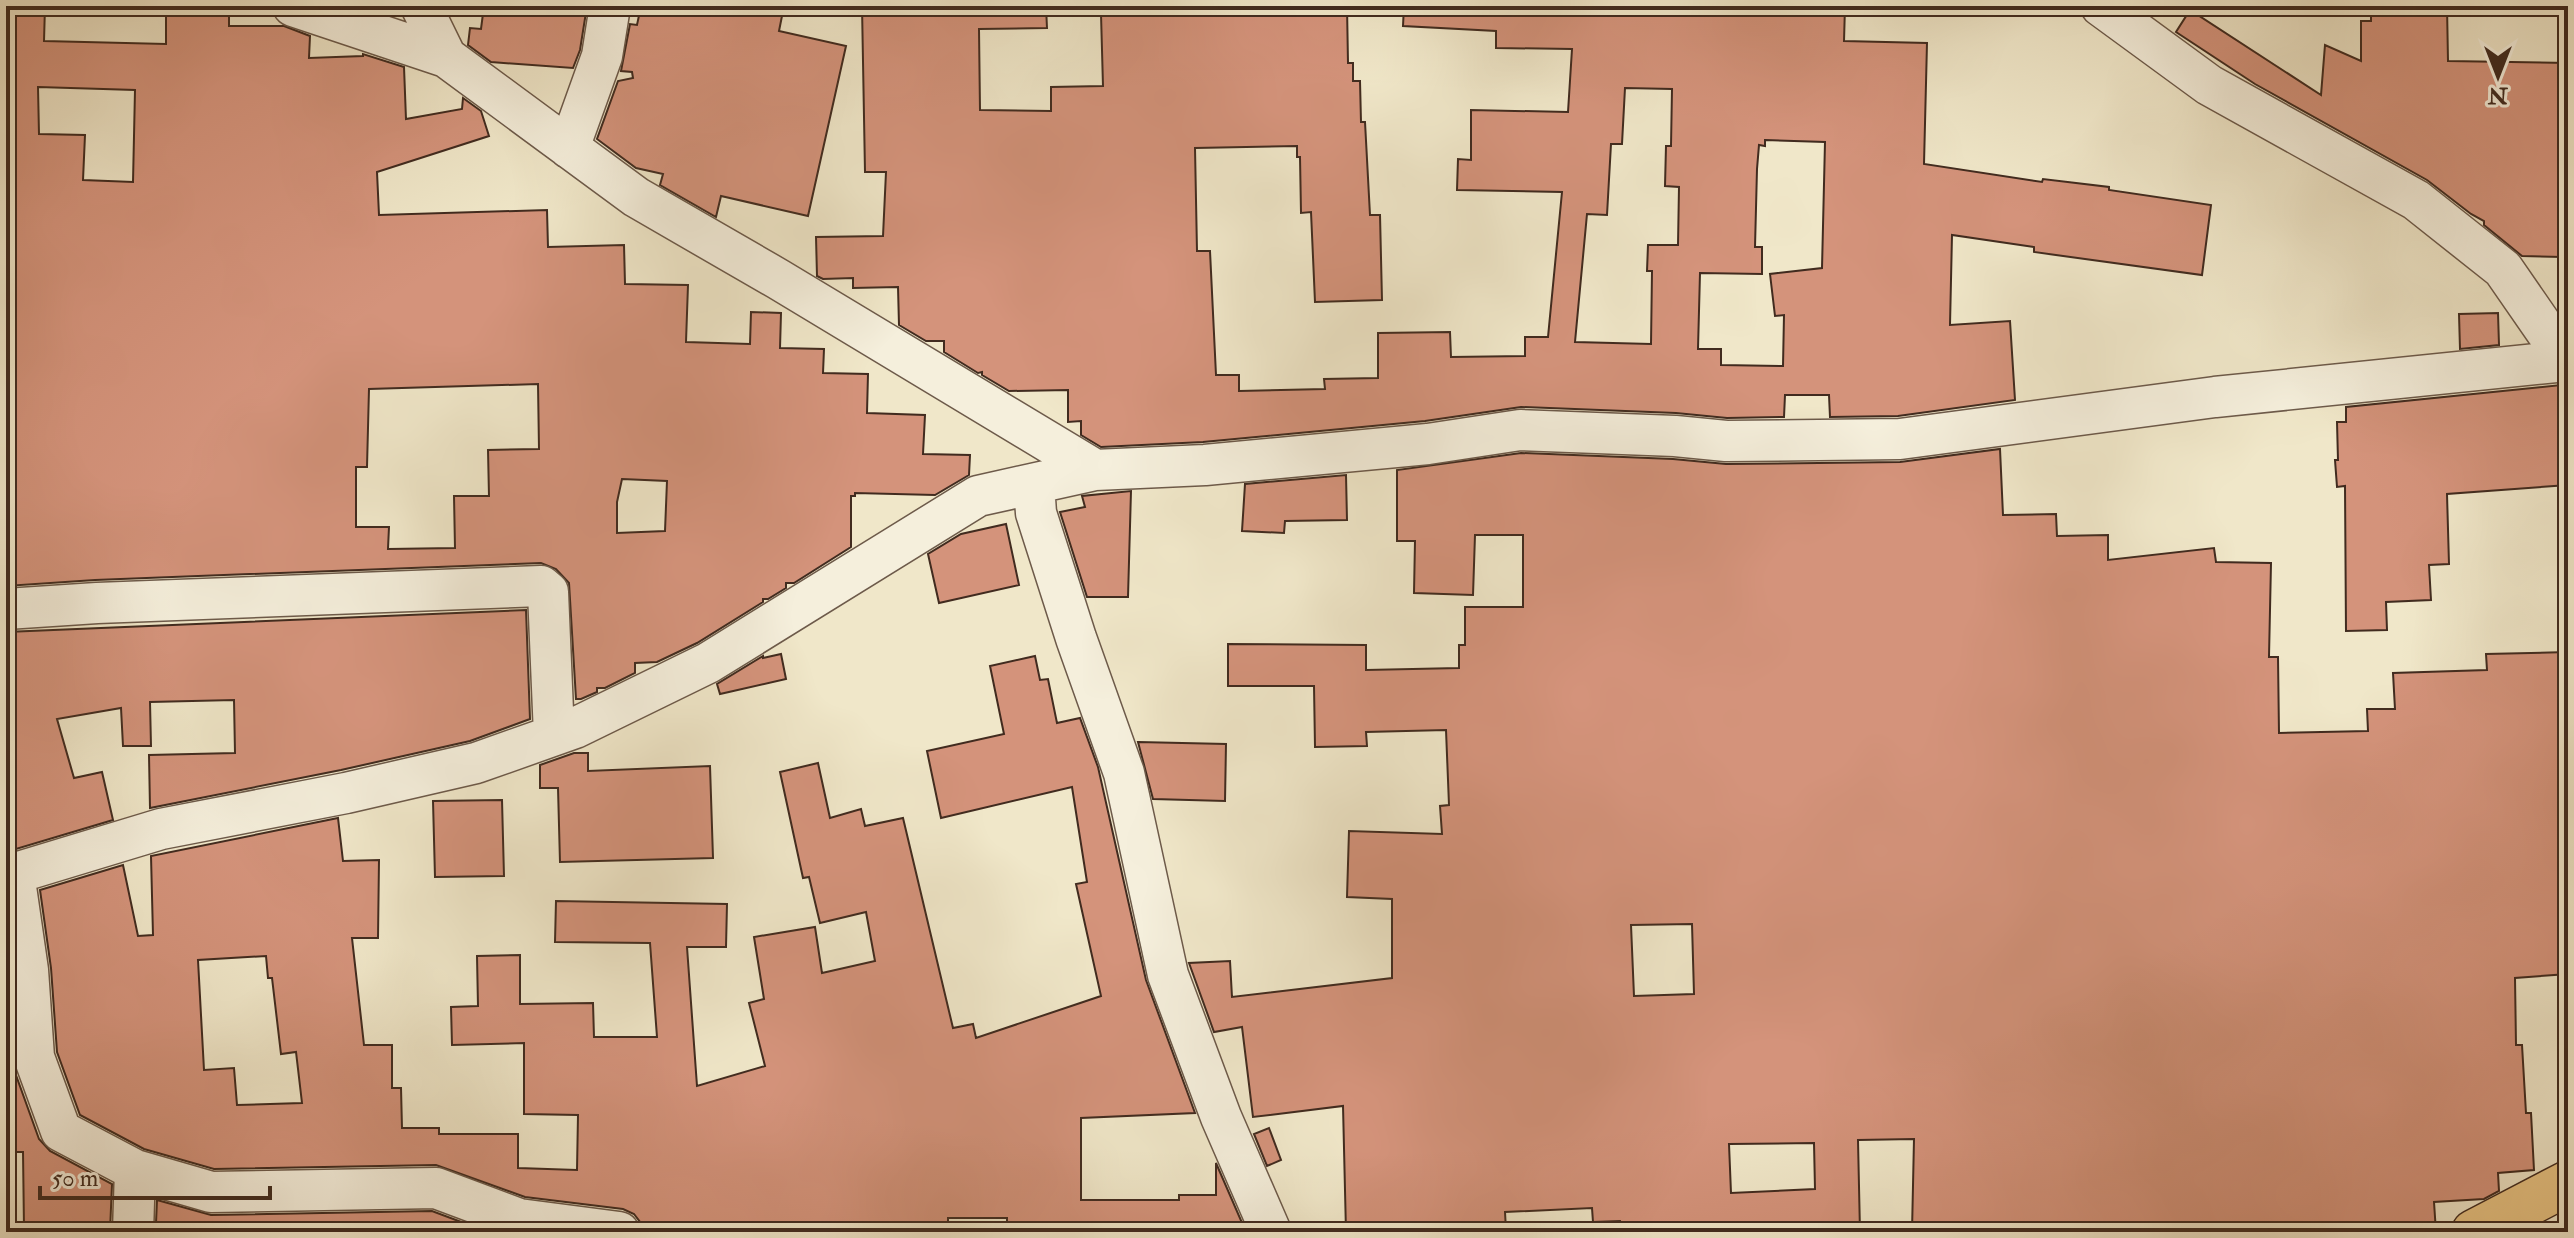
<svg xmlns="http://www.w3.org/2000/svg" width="2574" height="1238" font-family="'IM FELL Double Pica',serif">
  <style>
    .building { fill: #d4937b; stroke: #412b1f; stroke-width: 2; fill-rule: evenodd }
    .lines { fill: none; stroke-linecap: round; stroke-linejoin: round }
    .minor-casing { stroke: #6d5a4a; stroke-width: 43 }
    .major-casing { stroke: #412b1f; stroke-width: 47 }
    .minor { stroke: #f5efdc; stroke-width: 40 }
    .major { stroke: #e8c484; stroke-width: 44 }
  </style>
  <rect width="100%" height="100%" fill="#f0e7c9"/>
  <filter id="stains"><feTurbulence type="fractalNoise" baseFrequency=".0025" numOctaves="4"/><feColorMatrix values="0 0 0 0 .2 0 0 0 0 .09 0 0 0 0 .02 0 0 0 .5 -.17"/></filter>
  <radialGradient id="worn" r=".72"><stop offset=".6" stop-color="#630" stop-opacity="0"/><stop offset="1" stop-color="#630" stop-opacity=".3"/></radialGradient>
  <path class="building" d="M6,6H45L44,41L166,44V6H229V26H284L310,36L309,58L363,56V54L404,67L406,119L462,109L463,98L481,111L489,136L377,172L379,215L547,210L548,247L624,245L625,284L688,285L686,342L750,344L751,312L781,313L780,348L824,349L823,373L868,374L867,413L925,415L923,454L970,455L969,475L935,495L855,493V496H851V547L794,583H786V588L768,599H763V602L697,643L657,662L635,663V673L605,688H597V692L581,699H576L569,583L556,569L541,563L95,580L6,586ZM38,87L135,90L133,182L83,180L85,135L39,134ZM538,384L539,449L488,450L489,496H454L455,548L388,549L389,527H356V467H367L369,389ZM622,479L667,481L665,531L617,533V502Z
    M484,6H587L580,50L573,68L491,62L468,45L470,28L481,29Z
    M641,6H784L779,31L846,46L808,216L721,196L716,217L660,185L663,174L636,168L597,139L618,81L633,78L632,72L621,71L630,24L637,25Z
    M862,6H1046L1047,28L979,29L980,110L1051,111V87L1103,86L1101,14L1227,10L1226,6H1347L1348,63H1353V81H1360L1361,122H1365L1370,215H1380L1382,300L1315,302L1311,212L1301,213L1300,157H1297V146L1195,148L1197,251H1210L1216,375H1239V391L1325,389L1324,379L1378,378V333L1450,332L1451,357L1525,356V337H1548L1562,192L1457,190L1458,159L1471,160V110L1568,112L1572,49L1496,48V31L1403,26L1404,6H1651L1650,10L1797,13V6H1845L1844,41L1927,43L1924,164L2042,182L2043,179L2109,187V190L2211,205L2202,275L2034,252V247L1952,235L1950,325L2010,321L2015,400L1898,416L1830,417L1829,395H1785L1784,417L1727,418L1676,413L1521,407L1425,421L1203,442L1101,447L1081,435V421L1068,422V390L1009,391L982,375V372L978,373L944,352V341H926L899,325L898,287L853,288V278L823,279L817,276L816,237L883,236L886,172H865ZM1625,88L1672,89L1671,146H1666L1665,186L1679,187L1678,245H1648L1647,271H1652L1651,344L1575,342L1587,214L1607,215L1611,144H1622ZM1765,140L1825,142L1822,268L1770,274L1775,316L1784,315L1783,366L1721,365V349H1698L1700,273L1762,274V247H1755L1757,169L1759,145L1765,146Z
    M2371,6H2447L2448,61L2568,63V110H2564L2562,257L2522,256L2484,225V221L2471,214L2427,180L2255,84L2176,32L2190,10L2321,95L2325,45L2361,61V21H2371Z
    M2498,313L2499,345L2460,349L2459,314Z
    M2561,385L2562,405H2568V485L2447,494L2449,564L2429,565L2431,600L2386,602L2387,630L2346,631L2345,486L2337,487L2335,460H2338L2337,422H2346V407Z
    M2000,449L2003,515L2056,514L2057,536L2108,535V560L2214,548L2216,562L2271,563L2269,657H2278L2279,733L2368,731L2367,709H2395L2393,673L2487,670L2486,654L2568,652V974L2515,978L2516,1045H2522L2526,1113H2531L2534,1170L2498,1173L2499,1191L2484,1199L2434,1202L2436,1232H1912L1914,1139L1858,1140L1860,1232H1622L1620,1221L1593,1222L1592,1208L1505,1212L1506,1230L1346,1232L1343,1106L1253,1117L1242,1027L1214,1032L1189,963L1230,961L1232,997L1392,978V899L1347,897L1349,831L1442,834L1440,806L1449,805L1446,730L1366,732L1367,746L1315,747L1314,686H1228V644L1366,645V670L1459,668V645H1465V607H1523V535H1475L1473,595L1414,593L1415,541H1397V470L1521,453L1673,459L1726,464L1900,462ZM1692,924L1694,994L1634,996L1631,925ZM1814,1143L1815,1189L1731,1193L1729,1144Z
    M1346,475L1347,520L1285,521L1284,533L1242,531L1245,484Z
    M1131,491L1128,597H1087L1060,512L1085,507L1082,496Z
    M1006,524L1019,585L939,603L928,554L961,534Z
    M526,610L530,719L470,741L341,770L150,808L149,755L235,753L234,700L150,702L151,746H123L121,708L57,719L74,778L102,772L113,820L6,852V632Z
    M781,654L786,679L720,694L717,684L763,656V658Z
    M1035,656L1040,680L1048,679L1057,723L1080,718L1098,767L1146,980L1195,1113L1081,1118V1200H1179V1195H1216V1163L1246,1232H1007V1218H948V1232H646L641,1231L640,1222L634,1214L623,1209L525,1197L436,1165L214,1169L144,1149L80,1115L57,1052L51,968L40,890L123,865L138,936L153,935L151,856L338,818L343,861L379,860L378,938H352L364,1045H392V1088H401L402,1128H439V1134H518V1168L577,1170L578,1115L524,1114V1043L452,1045L451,1007L478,1006L477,956L520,955V1004L593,1003L594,1037H657L650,943L555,942L556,901L727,904L726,947H687L697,1086L765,1066L749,1003L764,999L754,937L815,927L822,973L875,961L866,912L820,923L809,877L803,878L780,772L818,763L830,818L861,809L865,826L903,818L953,1028L973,1024L976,1038L1101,996L1076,884L1087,882L1072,787L941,818L927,751L1004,734L990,666ZM266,956L268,978H272L281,1054L296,1052L302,1103L237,1105L234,1068L204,1070L198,960Z
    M1138,742L1226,744L1225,801L1153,799Z
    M574,753H588V771L710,766L713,858L560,862L558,788H540V765Z
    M502,800L504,876L435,877L433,801Z
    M6,985L12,1064L39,1139L50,1151L112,1184L110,1231H74V1227H24L23,1152H9Z
    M1269,1128L1281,1160L1267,1166L1254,1134Z
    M157,1200L211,1215L432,1211L488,1232H175V1222L156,1223Z"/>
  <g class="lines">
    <g class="minor-casing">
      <path id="minor" d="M293,6L446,57L636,197L778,279L1095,470
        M421,6L446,57
        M2101,6L2209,85L2416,200L2503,269L2568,363
        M569,148L602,56L610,6
        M1034,484L1036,513L1076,638L1124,773L1168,975L1221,1117L1271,1232
        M6,609L97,603L541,586L548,592L554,735
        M14,873L28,970L34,1057L61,1131L135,1170L211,1192L436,1188L519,1219L619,1232
        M6,876L161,829L346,793L476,763L575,728L708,663L978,496L1095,470L1205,465L1428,444L1520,430L1675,436L1726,441L1900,439L2215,397L2566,361
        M133,1232L135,1170"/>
    </g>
    <g class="major-casing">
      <path id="major" d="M2474,1232L2568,1183"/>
    </g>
    <use href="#minor" class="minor"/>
    <use href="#major" class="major"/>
  </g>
  <rect width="2574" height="1238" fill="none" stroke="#f0e7c9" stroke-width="32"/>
  <rect x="8" y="8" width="2558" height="1222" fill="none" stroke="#412b1f" stroke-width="4"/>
  <rect x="16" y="16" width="2542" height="1206" fill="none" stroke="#412b1f" stroke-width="2"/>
  <g transform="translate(2498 76) rotate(180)" stroke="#f5efdc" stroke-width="6" paint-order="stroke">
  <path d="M0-6L14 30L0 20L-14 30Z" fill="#412b1f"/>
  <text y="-12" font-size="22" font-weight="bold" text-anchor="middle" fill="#412b1f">N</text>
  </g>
  <path d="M40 1186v12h230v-12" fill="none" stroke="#412b1f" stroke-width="4"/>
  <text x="52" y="1186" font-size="24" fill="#412b1f" stroke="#f5efdc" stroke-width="6" paint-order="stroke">50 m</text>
  <rect width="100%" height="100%" filter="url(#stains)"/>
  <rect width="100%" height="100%" fill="url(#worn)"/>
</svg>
